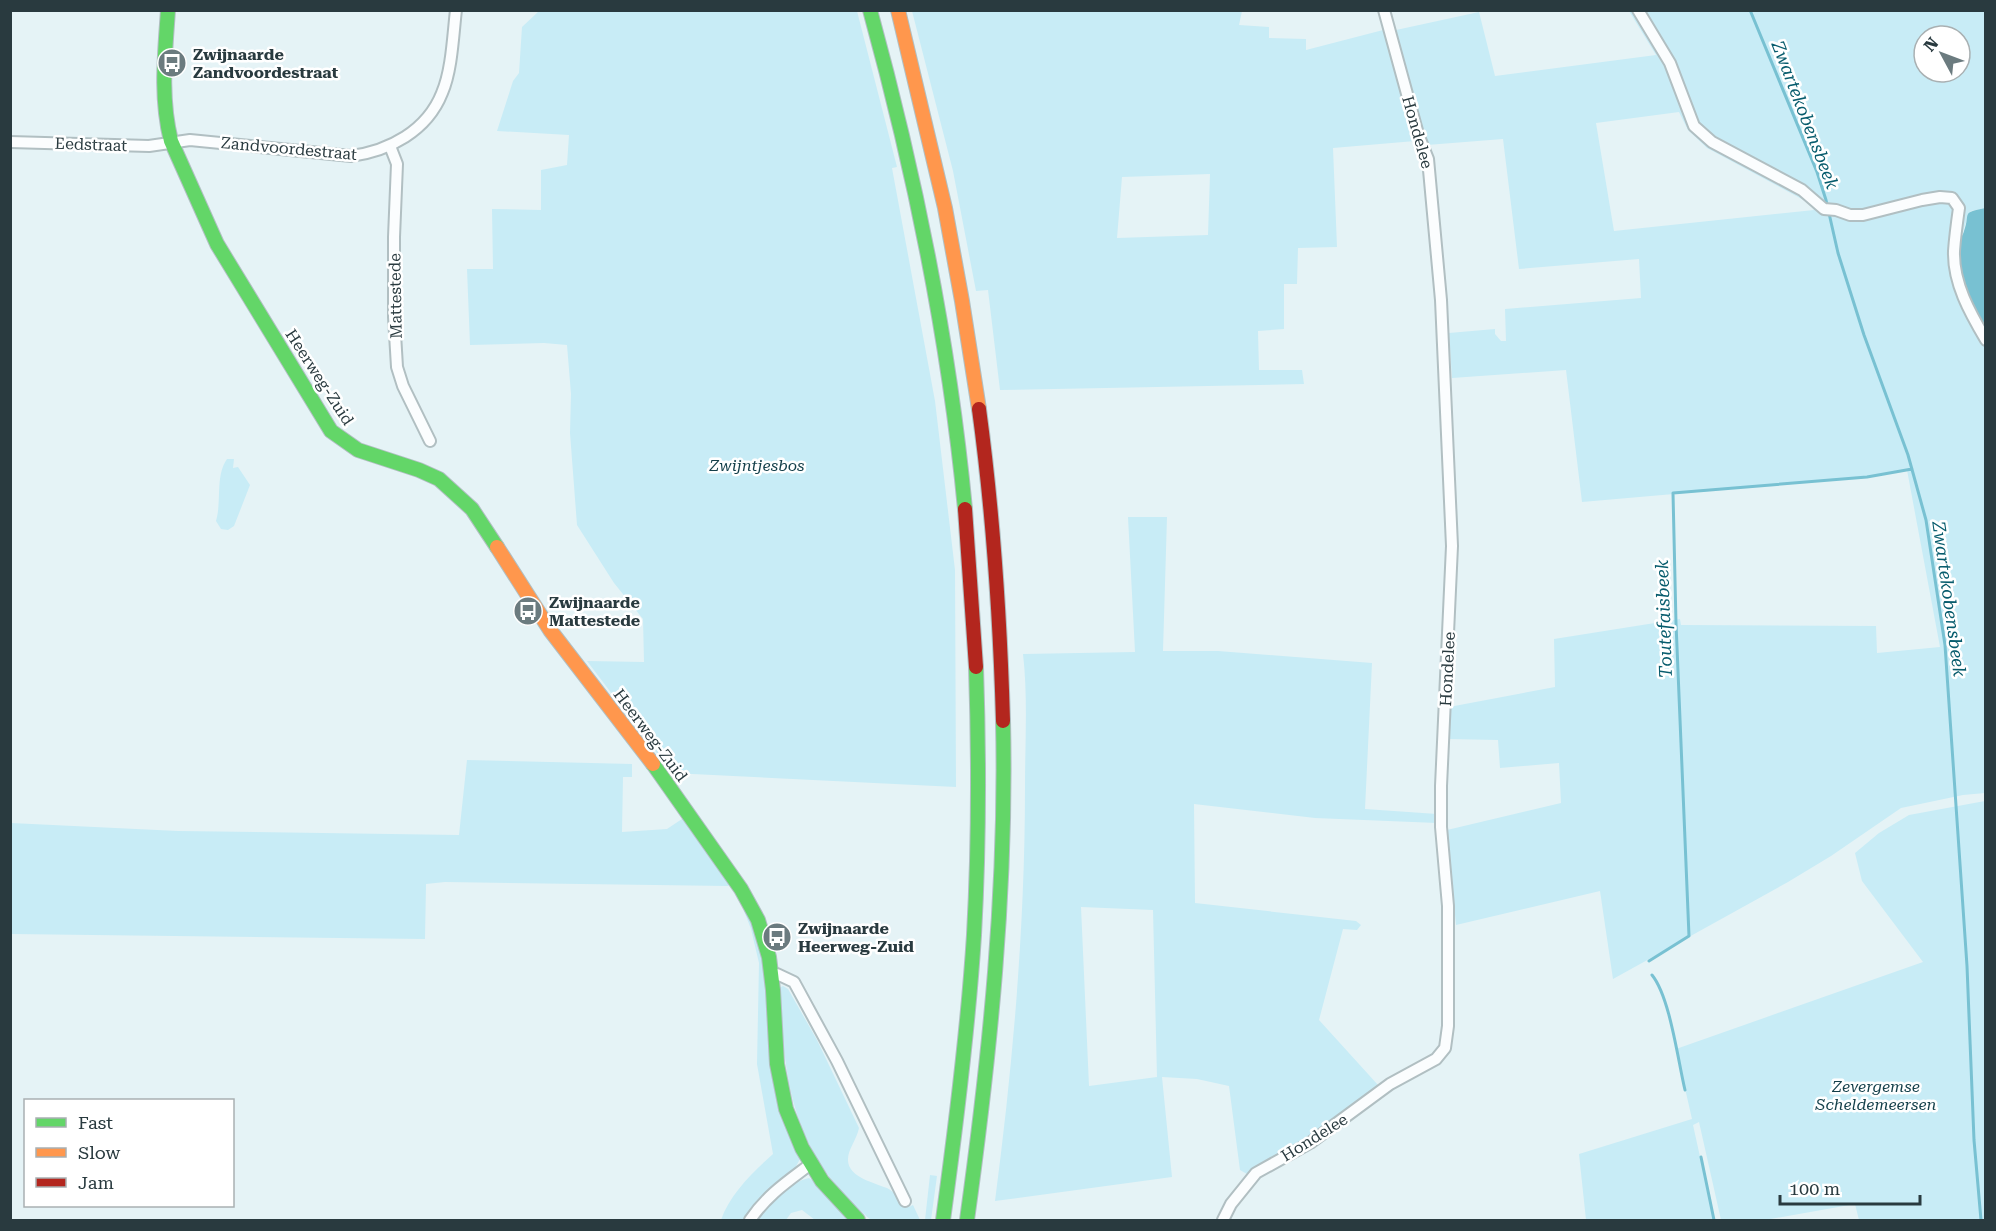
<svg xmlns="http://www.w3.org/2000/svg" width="1996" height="1231" font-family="'Roboto Serif',serif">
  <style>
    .green { fill: #c8ecf6; fill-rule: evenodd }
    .water { fill: #78c1d2 }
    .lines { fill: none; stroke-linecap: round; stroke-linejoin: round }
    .stream { stroke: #78c1d2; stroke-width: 3 }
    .street-casing { stroke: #b1bfc2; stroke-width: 14 }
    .fast-casing { stroke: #b1bfc2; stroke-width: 16 }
    .slow-casing { stroke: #b1bfc2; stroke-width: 16 }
    .jam-casing { stroke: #b1bfc2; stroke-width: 16 }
    .street { stroke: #fbfdfe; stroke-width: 10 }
    .fast { stroke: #63d668; stroke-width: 14 }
    .slow { stroke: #ff974d; stroke-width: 14 }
    .jam { stroke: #b3261e; stroke-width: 14 }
    .labels { text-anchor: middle; stroke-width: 5; stroke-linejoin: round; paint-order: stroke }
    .poi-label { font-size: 16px; font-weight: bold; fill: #293a3f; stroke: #fff; text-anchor: start }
    .street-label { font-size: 16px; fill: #293a3f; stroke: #fff }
    .park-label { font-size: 16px; font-style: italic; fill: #133f4a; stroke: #fff }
    .water-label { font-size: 18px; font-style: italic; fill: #075c6d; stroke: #fff }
  </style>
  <rect width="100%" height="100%" fill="#e5f3f6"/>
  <path class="green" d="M539,11H857L897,167L892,168L935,401L955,570L956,787L672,773L587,661L644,662L643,619L614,583L577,525L570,433L571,394L567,345L544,343L470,345L467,269H493L492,209L541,210V170L567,165L569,135L497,131L513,81L519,73L522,27Z
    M912,11H1242L1239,25L1269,27V38L1306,39V50L1387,29L1415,141L1333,148L1337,247L1298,248L1297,284H1284V329L1258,331L1259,370H1302L1304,384L1000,390L988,290L976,291L953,171ZM1210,174L1208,235L1117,238L1122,177Z
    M1629,11H1985V208L1971,211C1965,222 1964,232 1958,243L1961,199C1916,175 1865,236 1818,197L1821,210L1850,221H1860L1936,201L1952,205L1954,211L1952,241L1985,345V793L1963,795L1901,808L1831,856L1788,882L1613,979L1600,891L1456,925L1447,830L1561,803L1559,763L1500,768L1498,740L1447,739L1449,707L1555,687L1554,639L1680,619L1681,625L1876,626L1877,653L1940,647L1907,470L1867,477L1582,502L1566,370L1452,378L1449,333L1495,329V334L1501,341H1506L1505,309L1641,298L1639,259L1519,269L1503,139L1427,145L1396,30L1479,12L1495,76L1656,55ZM1924,36H1960V72H1924ZM1679,112L1688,130L1707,148L1798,197L1809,203L1814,210L1614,231L1596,123Z
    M227,459H234L233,468L238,467L250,485L234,526L228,530L221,529L216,521C222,501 215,476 227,459Z
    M1128,517H1167L1163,651H1218L1372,663L1365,809L1437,814V823L1315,818L1194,804L1195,903L1356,921L1361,925L1357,930L1343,929L1319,1020L1378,1085L1315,1135L1247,1174L1240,1170L1229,1086L1197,1079L1162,1077L1172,1177L995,1201C1013,1064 1025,926 1025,787C1025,743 1028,697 1023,654L1135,652ZM1081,907L1153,910L1157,1077L1089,1086Z
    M467,760L632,764V777H623L622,832L667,829L685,817L732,881L728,886L445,882L426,884L425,939L11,934V823L178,831L459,835Z
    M1985,801V1220H1859L1855,1204L1765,1220H1721L1699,1122L1693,1125L1714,1220H1586L1579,1154L1692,1119L1676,1049L1923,962L1862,881L1855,853L1879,833L1909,815Z
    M748,910L759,936L800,1159L794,1170L766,1192L744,1220H721C730,1194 753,1172 773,1154L757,1064L759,963L751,929L744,911Z
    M783,986L788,989L817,1040L859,1128C857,1139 848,1149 848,1159C847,1177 875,1183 887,1188C895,1192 902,1202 909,1207L913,1205L920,1220H871C792,1153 785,1086 779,988Z
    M930,1175L937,1176L931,1220H925Z
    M809,1178L814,1181L852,1220H815L802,1210L791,1213L786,1220H757C771,1203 786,1183 809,1178Z"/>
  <path class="water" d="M1985,208V331C1970,307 1953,274 1958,244C1959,239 1963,236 1964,231C1971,213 1960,213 1985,208Z"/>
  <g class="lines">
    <path class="stream" d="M1750,10L1817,172L1826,200L1838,253L1864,335L1908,455L1926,520L1945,645L1967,966L1974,1140L1981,1220
      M1649,961L1689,936L1676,623L1673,493L1867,477L1912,469
      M1652,975C1670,997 1678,1061 1685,1090
      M1701,1157L1714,1220"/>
    <g class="street-casing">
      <path id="street" d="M1638,10L1670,63L1694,126L1712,142L1802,190L1824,209L1836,210L1850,215H1863L1922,200L1940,197L1952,198L1959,208C1957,222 1955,237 1954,251C1953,283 1970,313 1986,340
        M10,142L149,146L190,140L351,156C389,151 427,131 442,93C452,70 453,35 456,10
        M390,146L397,164L394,237V317L397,367L403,386L430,441
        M771,974H777L794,982L837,1061L905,1201
        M750,1220C768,1194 787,1182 812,1163
        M1223,1220L1231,1204L1256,1173L1310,1143L1390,1084L1436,1059L1445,1048L1448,1026V906L1441,827V786L1452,546L1441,300L1428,159L1418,134L1384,10"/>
    </g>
    <g class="fast-casing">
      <path id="fast" d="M168,10C165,54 160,97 171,141L217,244L331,431L358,450L419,470L439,479L472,509L497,547
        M870,10C915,174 949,340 965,509
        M653,764L741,889L758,920L769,957L773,990L777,1064L786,1109L802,1148L822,1181L858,1220
        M943,1220C956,1125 968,1031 974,935C979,846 979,756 976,667
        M967,1220C990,1054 1007,888 1003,721"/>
    </g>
    <g class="slow-casing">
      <path id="slow" d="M898,10L945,208L962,301L979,409
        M497,547L550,630L653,764"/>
    </g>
    <g class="jam-casing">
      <path id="jam" d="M979,409C993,512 1000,616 1003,721
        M965,509L976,667"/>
    </g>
    <use href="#street" class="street"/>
    <use href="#fast" class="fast"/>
    <use href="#slow" class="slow"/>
    <use href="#jam" class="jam"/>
  </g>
  <defs>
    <g id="bus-disc" transform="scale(1.5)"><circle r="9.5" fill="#6b7b7f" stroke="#fff"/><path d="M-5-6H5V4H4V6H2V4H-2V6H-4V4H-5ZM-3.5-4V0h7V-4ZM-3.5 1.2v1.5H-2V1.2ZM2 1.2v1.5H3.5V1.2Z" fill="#fff"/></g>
  </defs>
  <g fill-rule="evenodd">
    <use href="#bus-disc" x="172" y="63"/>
    <use href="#bus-disc" x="528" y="611"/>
    <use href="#bus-disc" x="777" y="937"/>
  </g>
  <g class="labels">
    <g class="poi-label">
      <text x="193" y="60">Zwijnaarde<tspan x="193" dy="18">Zandvoordestraat</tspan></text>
      <text x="549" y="608">Zwijnaarde<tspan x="549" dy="18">Mattestede</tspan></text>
      <text x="798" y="934">Zwijnaarde<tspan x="798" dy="18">Heerweg-Zuid</tspan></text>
    </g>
    <g class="street-label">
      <text transform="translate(1418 132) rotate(74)" y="6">Hondelee</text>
      <text transform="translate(91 144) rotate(2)" y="6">Eedstraat</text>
      <text transform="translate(289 148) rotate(5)" y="6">Zandvoordestraat</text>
      <text transform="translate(395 296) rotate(-91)" y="6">Mattestede</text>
      <text transform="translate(320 377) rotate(57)" y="6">Heerweg-Zuid</text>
      <text transform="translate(1447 669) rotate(-87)" y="6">Hondelee</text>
      <text transform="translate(651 735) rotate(53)" y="6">Heerweg-Zuid</text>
      <text transform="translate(1314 1137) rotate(-32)" y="6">Hondelee</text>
    </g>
    <g class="park-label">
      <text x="757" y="471">Zwijntjesbos</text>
      <text x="1876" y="1092">Zevergemse<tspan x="1876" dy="18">Scheldemeersen</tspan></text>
    </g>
    <g class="water-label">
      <text transform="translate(1805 115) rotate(69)" y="6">Zwartekobensbeek</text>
      <text transform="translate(1949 599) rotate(82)" y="6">Zwartekobensbeek</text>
      <text transform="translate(1664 619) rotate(-92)" y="6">Toutefaisbeek</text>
    </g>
  </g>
  <rect width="1996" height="1231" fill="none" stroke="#293a3f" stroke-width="24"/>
  <rect x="24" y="1099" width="210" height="108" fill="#ffffff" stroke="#a9b0b2" stroke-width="1.5"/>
  <rect x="36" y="1118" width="30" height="9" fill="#63d668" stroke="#a9b0b2" stroke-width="1.5"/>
  <text x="78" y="1129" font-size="18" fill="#293a3f">Fast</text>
  <rect x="36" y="1148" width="30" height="9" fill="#ff974d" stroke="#a9b0b2" stroke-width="1.5"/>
  <text x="78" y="1159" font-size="18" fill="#293a3f">Slow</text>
  <rect x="36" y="1178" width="30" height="9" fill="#b3261e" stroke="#a9b0b2" stroke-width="1.5"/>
  <text x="78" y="1189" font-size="18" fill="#293a3f">Jam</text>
  <g transform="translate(1942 54) rotate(311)"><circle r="28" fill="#ffffff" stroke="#a9b0b2" stroke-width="1.5"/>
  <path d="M0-4.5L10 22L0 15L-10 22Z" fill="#6b7b7f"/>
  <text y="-9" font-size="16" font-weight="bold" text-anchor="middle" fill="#293a3f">N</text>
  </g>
  <path d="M1780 1195v9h140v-9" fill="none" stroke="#293a3f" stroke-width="3"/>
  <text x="1789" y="1195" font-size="18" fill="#293a3f" stroke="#ffffff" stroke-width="4.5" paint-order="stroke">100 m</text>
</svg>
